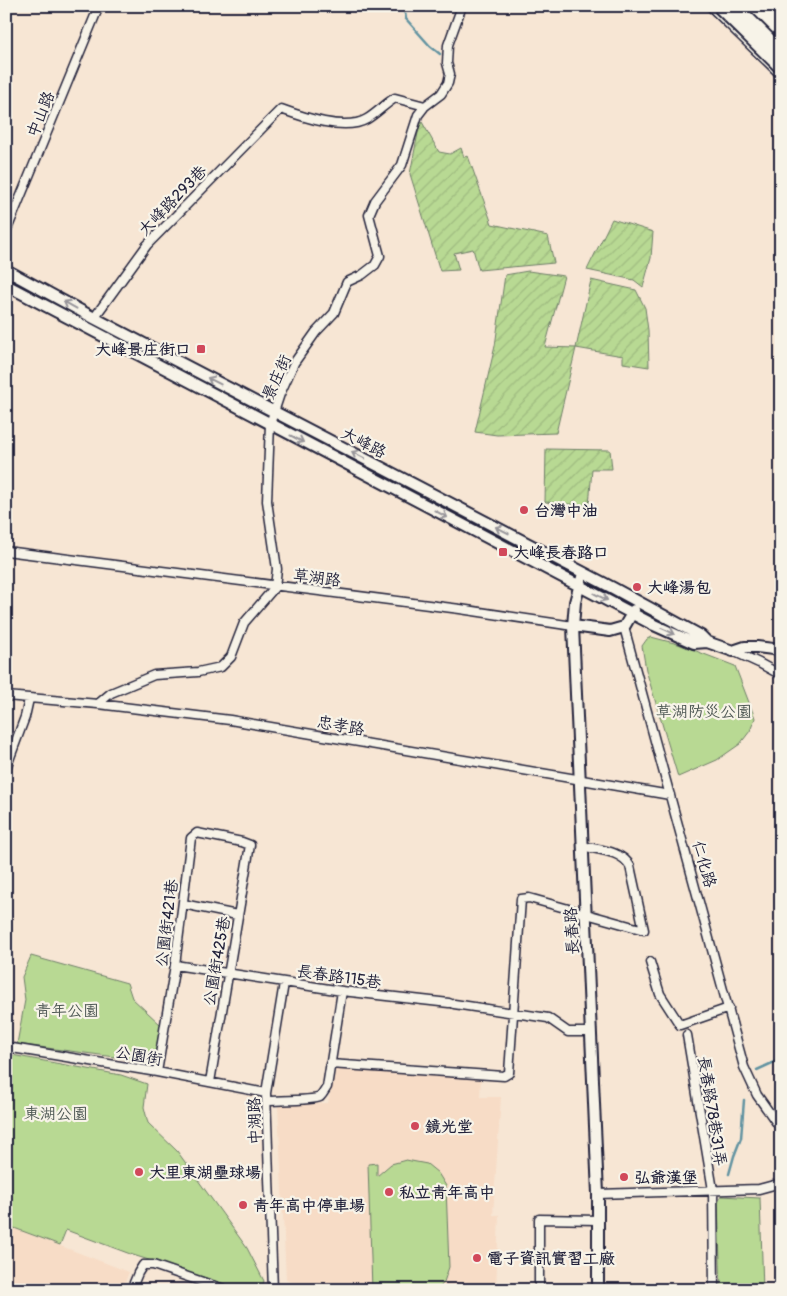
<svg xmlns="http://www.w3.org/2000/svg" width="787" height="1296" font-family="Pangolin,'LXGW WenKai TC',sans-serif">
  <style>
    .built { fill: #f7dcc6 }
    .park { fill: #b8d993; stroke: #6d7e67 }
    .garden { fill: url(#garden-furrows); stroke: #6d7e67 }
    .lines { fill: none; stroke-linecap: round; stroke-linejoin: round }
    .stream { stroke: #6293a1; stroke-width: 2.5 }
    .minor-casing { stroke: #22223b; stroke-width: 11 }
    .tertiary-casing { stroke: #22223b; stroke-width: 14 }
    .trunk-casing { stroke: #22223b; stroke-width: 18 }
    .minor { stroke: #f7f3e8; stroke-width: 8 }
    .tertiary { stroke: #f7f3e8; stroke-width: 10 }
    .trunk { stroke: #f7f3e8; stroke-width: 14 }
    .trunk-bridge-casing { stroke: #22223b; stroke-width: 18; stroke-linecap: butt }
    .trunk-bridge { stroke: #f7f3e8; stroke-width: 14 }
    .oneway { stroke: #97959a }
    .poi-dot { fill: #d1495b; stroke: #f7f3e8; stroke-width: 2 }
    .labels { text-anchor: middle; stroke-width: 4.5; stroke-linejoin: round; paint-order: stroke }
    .street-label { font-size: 16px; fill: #22223b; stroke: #f7f3e8 }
    .poi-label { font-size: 16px; font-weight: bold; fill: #22223b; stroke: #f7f3e8; text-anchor: start }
    .park-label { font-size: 16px; fill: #4f5955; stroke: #f7f3e8 }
  </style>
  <defs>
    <pattern id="garden-furrows" width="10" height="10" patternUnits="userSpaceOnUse" patternTransform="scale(1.25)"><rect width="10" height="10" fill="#b8d993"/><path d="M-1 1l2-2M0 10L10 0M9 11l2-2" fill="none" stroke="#9eba80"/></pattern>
  </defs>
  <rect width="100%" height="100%" fill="#f7e6d4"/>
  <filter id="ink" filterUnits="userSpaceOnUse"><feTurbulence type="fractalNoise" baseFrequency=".02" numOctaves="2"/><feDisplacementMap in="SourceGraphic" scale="10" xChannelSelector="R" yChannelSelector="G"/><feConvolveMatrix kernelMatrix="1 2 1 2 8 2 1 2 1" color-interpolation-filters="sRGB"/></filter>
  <g filter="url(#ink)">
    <path class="built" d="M338,1067L481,1077L480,1097H501L493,1215H499L496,1290H313L286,1280L278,1105L328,1103L335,1071Z
      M6,1225L129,1272L122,1290H6Z"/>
    <path class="park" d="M651,637L678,644L735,666L755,718L750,731L740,744L717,760L678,777L646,670L642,646L647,639Z
      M31,956L127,983L132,998L161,1025L153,1062L17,1044L25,1000L22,977Z
      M6,1054L121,1075L147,1084L144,1107L148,1123L177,1151L247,1248L264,1281L261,1290H244L133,1255L66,1230L60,1245L6,1225Z
      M406,1160L427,1164L438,1173L446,1186L449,1267L444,1282L438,1290H385L383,1288V1290H372L368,1164L377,1163V1176L391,1164Z
      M721,1196L760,1198L763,1290H721L718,1203Z"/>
    <path class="garden" d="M422,122L439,152L450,154L461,148L464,157L468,156L492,224L548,236L554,263L479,270L473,249L454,253L459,270L440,271L410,174L419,128Z
      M612,219L653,232L651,258L643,287L634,280L587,270Z
      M528,271L564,276L545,347L576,348L591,280L636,290L645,308L648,330L649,367L623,363V356L576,348L556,433L497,435L475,432L495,346L505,275Z
      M546,449L610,450L612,469H592L589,506L545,502Z"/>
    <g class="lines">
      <path class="stream" d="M404,6L406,19L430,46L440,54
        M757,1070L781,1059
        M729,1174L734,1156L741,1138L744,1100"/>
      <g class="minor-casing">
        <path id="minor" d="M710,6L781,75
          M6,232L99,6
          M94,318L147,245L281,109C303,117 345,132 367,119C377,113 385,104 395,98L425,106
          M6,551L460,609L573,626
          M624,627L744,1067L757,1095L781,1129
          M733,651L759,663L781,675
          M6,696L98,704L230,720L670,795
          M98,704L111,693L154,675L198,672L221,667L231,657L244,623L275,587L277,569L267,501L270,424L280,394L294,363L316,332L334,313L347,282L362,275L375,265L380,256L369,215L375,201L402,165L418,115L425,106L441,94L448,83L450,74L447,63L448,45L462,6
          M6,768L25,717L29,699
          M183,904L237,915
          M650,962L660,994L680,1025L729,1008
          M175,965L342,991L449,1003
          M454,1004L548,1018L568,1032H591
          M687,1035L713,1190L714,1290
          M6,1047L157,1072L266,1093
          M330,1064L504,1076L509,1073L521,899L529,898L644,930L630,866C621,850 598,850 582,846
          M157,1072L175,965L191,838L197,833L242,842L250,845L210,1082
          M267,1101C277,1100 313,1101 320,1097C323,1094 325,1090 327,1087L342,991
          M598,1194L759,1189L781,1183
          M131,1290L138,1273L143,1265H153L226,1290
          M273,1290L266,1093L284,983
          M539,1290V1219L598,1220"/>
      </g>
      <g class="tertiary-casing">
        <path id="tertiary" d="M6,270L94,318L613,588L701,636L707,642
          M6,285L654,625L694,643L707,642L733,651L745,647H757L781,650
          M581,580L575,602L573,626L598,1194V1290
          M573,626L610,631L624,627L634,610"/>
      </g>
      <g class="trunk-casing">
        <path id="trunk" d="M751,6L781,37
          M767,6L781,20"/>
      </g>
      <use href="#minor" class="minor"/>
      <use href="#tertiary" class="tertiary"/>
      <use href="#trunk" class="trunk"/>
      <g class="trunk-bridge-casing">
        <path id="trunk-bridge" d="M720,6L781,66
          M734,6L781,53"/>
      </g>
      <use href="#trunk-bridge" class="trunk-bridge"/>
    </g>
    <defs><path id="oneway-shaft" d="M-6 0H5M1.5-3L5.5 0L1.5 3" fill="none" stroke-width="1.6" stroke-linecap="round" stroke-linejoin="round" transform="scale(1.25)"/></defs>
    <g class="oneway">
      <use href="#oneway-shaft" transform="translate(70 305) rotate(-151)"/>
      <use href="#oneway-shaft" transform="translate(214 381) rotate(-153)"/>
      <use href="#oneway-shaft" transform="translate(297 439) rotate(28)"/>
      <use href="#oneway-shaft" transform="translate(358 455) rotate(-153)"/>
      <use href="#oneway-shaft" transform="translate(441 514) rotate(28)"/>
      <use href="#oneway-shaft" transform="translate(502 530) rotate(-153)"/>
      <use href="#oneway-shaft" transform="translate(601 597) rotate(27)"/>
      <use href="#oneway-shaft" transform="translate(668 631) rotate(24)"/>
    </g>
  </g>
  <g class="poi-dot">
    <rect x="196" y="344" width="10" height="10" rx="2.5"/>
    <circle cx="524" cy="510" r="5"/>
    <rect x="498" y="547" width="10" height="10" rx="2.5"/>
    <circle cx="637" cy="587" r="5"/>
    <circle cx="415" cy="1126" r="5"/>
    <circle cx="139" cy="1172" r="5"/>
    <circle cx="624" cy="1177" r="5"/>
    <circle cx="389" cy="1192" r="5"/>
    <circle cx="243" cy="1205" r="5"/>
    <circle cx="477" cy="1258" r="5"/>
  </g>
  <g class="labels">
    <g class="street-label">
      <text transform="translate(40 114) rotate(-68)" y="6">中山路</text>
      <text transform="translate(172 200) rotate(-46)" y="6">大峰路293巷</text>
      <text transform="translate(276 377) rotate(-66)" y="6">景庄街</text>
      <text transform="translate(364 442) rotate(27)" y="6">大峰路</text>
      <text transform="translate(317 577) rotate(7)" y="6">草湖路</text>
      <text transform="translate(341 725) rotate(10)" y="6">忠孝路</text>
      <text transform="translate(705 864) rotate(74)" y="6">仁化路</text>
      <text transform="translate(166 923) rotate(-83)" y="6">公園街421巷</text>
      <text transform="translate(571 931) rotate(-93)" y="6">長春路</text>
      <text transform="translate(216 961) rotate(-80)" y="6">公園街425巷</text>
      <text transform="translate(339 976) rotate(8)" y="6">長春路115巷</text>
      <text transform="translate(139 1055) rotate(10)" y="6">公園街</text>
      <text transform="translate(713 1111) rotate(81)" y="6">長春路78巷31弄</text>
      <text transform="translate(254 1121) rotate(-92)" y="6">中湖路</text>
    </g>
    <g class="poi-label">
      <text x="191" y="355" text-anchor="end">大峰景庄街口</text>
      <text x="534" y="516">台灣中油</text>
      <text x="513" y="558">大峰長春路口</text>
      <text x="647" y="593">大峰湯包</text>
      <text x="425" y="1132">鏡光堂</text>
      <text x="149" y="1178">大里東湖壘球場</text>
      <text x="634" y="1183">弘爺漢堡</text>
      <text x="399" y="1198">私立青年高中</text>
      <text x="253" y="1211">青年高中停車場</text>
      <text x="487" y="1264">電子資訊實習工廠</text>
    </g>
    <g class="park-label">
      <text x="704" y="717">草湖防災公園</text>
      <text x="67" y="1016">青年公園</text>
      <text x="56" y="1119">東湖公園</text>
    </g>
  </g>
  <rect width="787" height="1296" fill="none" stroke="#f7f3e8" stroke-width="25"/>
  <rect x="12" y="12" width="762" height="1271" fill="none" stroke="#22223b" stroke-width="2" filter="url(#ink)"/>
</svg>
